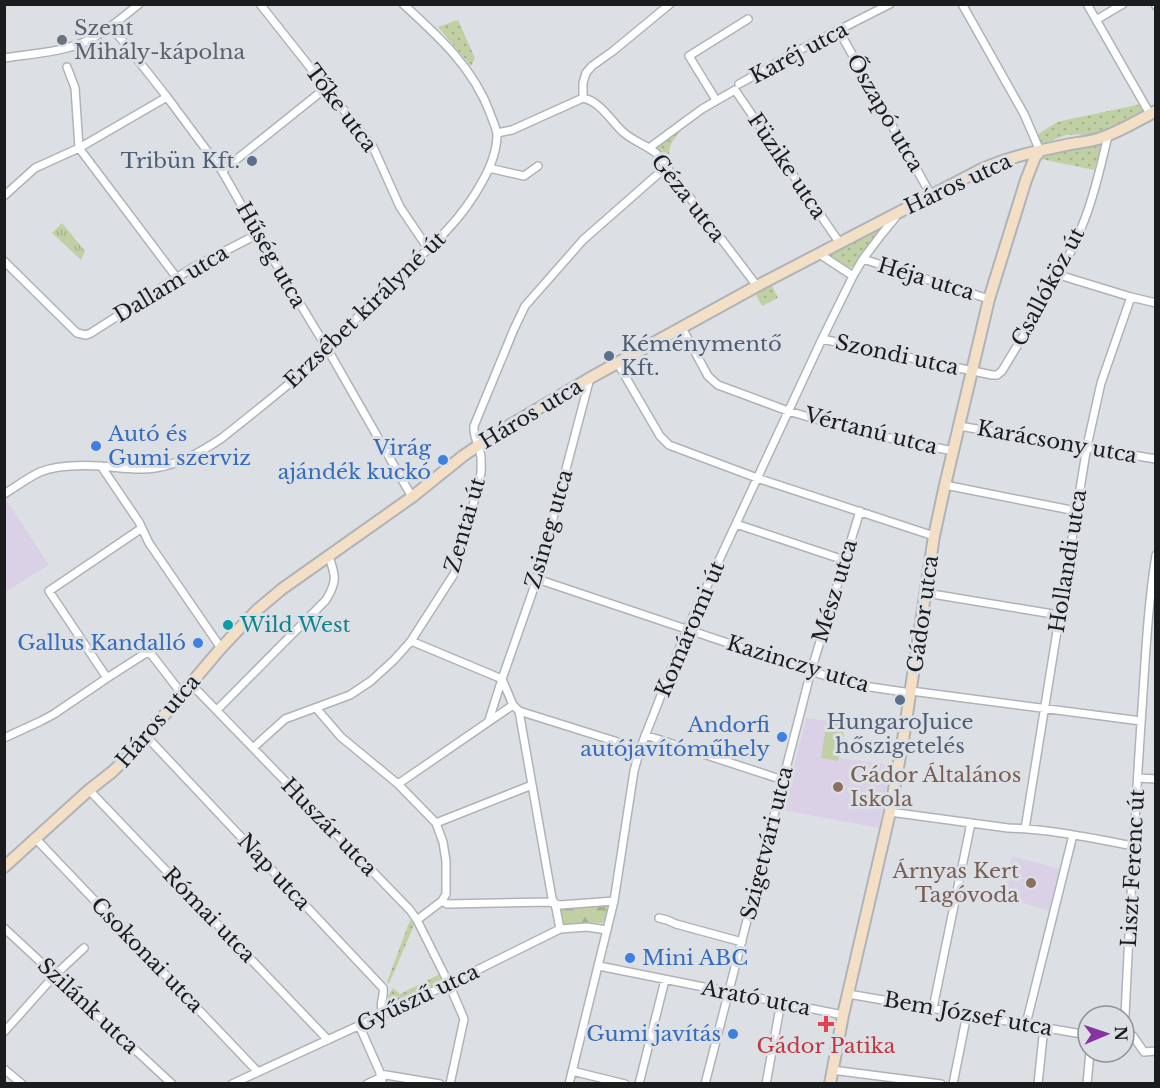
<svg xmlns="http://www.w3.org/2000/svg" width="1160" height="1088" font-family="'Libre Baskerville',serif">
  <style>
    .education { fill: #dbd1e6 }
    .grass { fill: url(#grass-dots) }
    .forest { fill: url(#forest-firs) }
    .park { fill: url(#park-tufts) }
    .pitch { fill: #c0d0a4 }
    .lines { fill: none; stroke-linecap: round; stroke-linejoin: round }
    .street-casing { stroke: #afb3b8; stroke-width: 10 }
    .secondary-casing { stroke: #afb3b8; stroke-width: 14 }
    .street { stroke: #fff; stroke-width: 7 }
    .secondary { stroke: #f3dfc6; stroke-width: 10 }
    .worship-dot { fill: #6b7280; stroke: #dce0e5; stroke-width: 2 }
    .service-dot { fill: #5c6f8a; stroke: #dce0e5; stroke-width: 2 }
    .shop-dot { fill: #3f7fe0; stroke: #dce0e5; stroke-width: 2 }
    .culture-dot { fill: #0f9aa8; stroke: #dce0e5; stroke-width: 2 }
    .education-dot { fill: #8d6e63; stroke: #dce0e5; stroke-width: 2 }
    .health-dot { fill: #e0444e; stroke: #dce0e5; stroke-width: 2 }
    .labels { text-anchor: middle; stroke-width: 6; stroke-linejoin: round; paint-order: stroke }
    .worship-label { font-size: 21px; fill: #5b616d; stroke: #dce0e5; text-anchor: start }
    .street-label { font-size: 21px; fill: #1a1c1d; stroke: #dce0e5 }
    .service-label { font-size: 21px; fill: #4e5e75; stroke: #dce0e5; text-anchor: end }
    .shop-label { font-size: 21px; fill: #366cbe; stroke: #dce0e5; text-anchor: end }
    .culture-label { font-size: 21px; fill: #0d838f; stroke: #dce0e5; text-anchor: start }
    .education-label { font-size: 21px; fill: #785e54; stroke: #dce0e5; text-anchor: start }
    .health-label { font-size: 21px; fill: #be3a42; stroke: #dce0e5 }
  </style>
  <defs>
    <pattern id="grass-dots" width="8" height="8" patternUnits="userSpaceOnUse" patternTransform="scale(1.5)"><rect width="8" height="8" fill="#c0d0a4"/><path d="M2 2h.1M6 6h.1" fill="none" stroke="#a4b28d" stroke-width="1.8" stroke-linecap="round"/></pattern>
    <pattern id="forest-firs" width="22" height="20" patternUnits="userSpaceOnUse" patternTransform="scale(1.5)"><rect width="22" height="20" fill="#c0d0a4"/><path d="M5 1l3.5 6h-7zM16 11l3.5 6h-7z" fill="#a4b28d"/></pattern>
    <pattern id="park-tufts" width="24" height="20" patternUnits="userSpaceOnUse" patternTransform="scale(1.5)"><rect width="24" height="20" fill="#c0d0a4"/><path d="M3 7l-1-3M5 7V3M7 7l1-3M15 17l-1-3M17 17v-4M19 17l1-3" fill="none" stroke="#a4b28d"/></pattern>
  </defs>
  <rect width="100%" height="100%" fill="#dce0e5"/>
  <path class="education" d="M5,498L49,565L5,592L4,499Z
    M806,718L846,723L840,758L891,765L879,828L783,810Z
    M1012,856L1059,869L1049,911L1004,897Z"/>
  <path class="grass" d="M458,20L475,58L471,66L438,27Z
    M1141,104L1144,111L1096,134L1066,135L1043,144L1037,135L1057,122Z
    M678,131H681C669,144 670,145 668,162L656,148Z
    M1096,144L1100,145L1101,148L1094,170L1041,159L1046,154Z
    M883,225L856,266L848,268L826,253Z
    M772,285L778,298L762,306L755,293Z
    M410,920L415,923L389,984L387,982Z
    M440,974L443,981L391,1006L388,1004C385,998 390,993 393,988L400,994Z"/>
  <path class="forest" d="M605,904L609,910L607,918L602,923C595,923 588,922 582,923C577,923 572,925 567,925C558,925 559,911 563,906Z"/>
  <path class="park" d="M62,223L85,251L81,260L52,233Z"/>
  <path class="pitch" d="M827,721L845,725L838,761L821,758Z"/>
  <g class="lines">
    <g class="street-casing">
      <path id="street" d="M260,4L373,147L400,207L429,250
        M962,4L1024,114L1040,151
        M1087,4L1150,114
        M1155,4L1156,6
        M1096,20L1123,4
        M111,26L167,97L222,171L258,234L328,350L412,497
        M839,31L931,195
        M4,58C30,54 65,52 89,40C107,31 123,17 139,4
        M67,67L75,88L79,148L177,278
        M739,84L805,47L890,4
        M583,98C600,101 611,121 623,132C633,141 646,145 656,153L757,286
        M583,98V83L586,73L592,66L613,51L670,4
        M716,100L689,56L748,19
        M497,133L512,130L583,98
        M649,148L702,109L735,90L839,242
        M489,168L524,176L538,166
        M222,171L327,87
        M4,196L35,168L79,148L167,97
        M818,253L853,276
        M863,259L989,299
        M4,261L77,333L86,335L91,333L192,268L258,234
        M1059,275L1131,297L1156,303
        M682,328L708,376L718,385L788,411L860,432L953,451
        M822,339L992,375H997L1002,371C1031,322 1064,274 1084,221C1095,194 1101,164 1108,136
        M618,364L660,436L669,445L757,478L934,536
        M959,426L1156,459
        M101,466L139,522L149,543L221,648
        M945,485L1076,511
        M4,494C16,487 27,478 40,472C57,465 81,465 99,466C118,467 136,471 155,468C180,464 201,452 222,438C257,410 293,382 327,351C344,335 358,315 375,298C415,259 455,232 482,182C490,168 497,151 497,134C496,127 492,119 490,113C473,67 438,36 403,4
        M736,524L844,560
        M537,579L850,684L911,693
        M926,593L1059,615
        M411,641L502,679L513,705L519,711L640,749
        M107,678L49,591L142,528
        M191,684L410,910L417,920L449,984L464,1019L450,1084
        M911,691L1141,721
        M316,708L341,737L398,784L436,823L443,842L446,861V894L442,901
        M217,710L326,600C337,582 336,576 329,557
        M519,711L552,898L556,908L560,929
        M489,720L502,679L537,579L590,378
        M645,735L783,780
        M146,736L383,988C385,998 378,1002 383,1014
        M4,738L41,721L54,714L107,678L146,653L151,654L182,694
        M253,748L285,719L350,695L371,681L394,660L411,641L454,574L462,550L481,473C481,466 482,459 480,452C478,442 473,436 474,426L514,329L525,306L583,240L666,167
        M1138,778L1156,779
        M398,784L513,705
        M89,790L328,1040
        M890,812L1008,828C1050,829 1091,838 1133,846
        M436,823L532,785
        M1025,829L1087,446L1101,383L1131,297
        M36,839L258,1072
        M659,918L667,920L676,924L742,942
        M417,920L442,901L447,904L549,902L560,905L614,901
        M4,928L172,1084
        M599,966L843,1015
        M848,994L1088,1035
        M933,1008L971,823
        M1026,1024L1073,835
        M359,1025L382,1077V1084
        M4,1032L55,975L84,948
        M1124,1037C1129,932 1134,827 1141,723C1145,667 1147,611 1156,555
        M1124,1037L1133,1036L1144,1052L1156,1051
        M4,1069L22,1084
        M832,1070L941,1084
        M572,1071L625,1084
        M380,1074L440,1084
        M232,1084L449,984L560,929L587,927L607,930
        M367,1084L382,1077
        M569,1084L614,901L634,771L640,749L687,629L822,339L853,276L863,259L881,235L895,218
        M639,1084L665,980
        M705,1084L811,671L860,511
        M766,1084L781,1002
        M953,1084L967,1014
        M1038,1084L1044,1027
        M1087,1084L1090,1052"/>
    </g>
    <g class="secondary-casing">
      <path id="secondary" d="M4,867L89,790L112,772L133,752L221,648L257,610L282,589L412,497L463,456L495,434L590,378L757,286L982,169C1009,157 1037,151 1066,145C1076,143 1087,142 1098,139C1118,133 1137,121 1156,111
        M830,1084L843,1015L890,812L904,734L934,536L945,485L989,299L1026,180L1035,157L1040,151"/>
    </g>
    <use href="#street" class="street"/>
    <use href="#secondary" class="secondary"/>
  </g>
  <circle class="worship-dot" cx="62" cy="40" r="6"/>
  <g class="service-dot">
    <circle cx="252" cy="161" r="6"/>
    <circle cx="609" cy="356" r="6"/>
    <circle cx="900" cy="700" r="6"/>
  </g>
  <g class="shop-dot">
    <circle cx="96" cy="446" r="6"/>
    <circle cx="443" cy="460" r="6"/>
    <circle cx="198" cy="643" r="6"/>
    <circle cx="782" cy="737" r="6"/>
    <circle cx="630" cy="958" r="6"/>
    <circle cx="733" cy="1034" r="6"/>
  </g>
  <circle class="culture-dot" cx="228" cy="625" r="6"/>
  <g class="education-dot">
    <circle cx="838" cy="787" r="6"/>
    <circle cx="1031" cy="883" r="6"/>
  </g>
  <path class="health-dot" d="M823 1015h6v6h6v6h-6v6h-6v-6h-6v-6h6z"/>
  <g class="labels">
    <g class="worship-label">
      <text x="74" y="35">Szent<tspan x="74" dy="24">Mihály-kápolna</tspan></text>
    </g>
    <g class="street-label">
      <text transform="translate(799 53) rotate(-28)" y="7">Karéj utca</text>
      <text transform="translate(341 108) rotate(53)" y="7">Tőke utca</text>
      <text transform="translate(885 113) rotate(60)" y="7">Őszapó utca</text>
      <text transform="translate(787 166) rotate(56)" y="7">Füzike utca</text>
      <text transform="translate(958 184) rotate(-25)" y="7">Háros utca</text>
      <text transform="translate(688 198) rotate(52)" y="7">Géza utca</text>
      <text transform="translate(271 255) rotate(60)" y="7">Hűség utca</text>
      <text transform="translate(926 279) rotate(17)" y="7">Héja utca</text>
      <text transform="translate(171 284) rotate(-31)" y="7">Dallam utca</text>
      <text transform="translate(1048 287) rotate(-62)" y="7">Csallóköz út</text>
      <text transform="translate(365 310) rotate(-44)" y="7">Erzsébet királyné út</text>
      <text transform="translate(897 355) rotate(12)" y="7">Szondi utca</text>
      <text transform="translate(531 414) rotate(-31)" y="7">Háros utca</text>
      <text transform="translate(871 431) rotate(14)" y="7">Vértanú utca</text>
      <text transform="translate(1057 442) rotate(10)" y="7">Karácsony utca</text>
      <text transform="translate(465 525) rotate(-74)" y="7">Zentai út</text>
      <text transform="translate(549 529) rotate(-74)" y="7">Zsineg utca</text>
      <text transform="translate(1068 561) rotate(-81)" y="7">Hollandi utca</text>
      <text transform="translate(835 591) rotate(-73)" y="7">Mész utca</text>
      <text transform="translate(923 614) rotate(-82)" y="7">Gádor utca</text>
      <text transform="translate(690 629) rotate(-67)" y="7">Komáromi út</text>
      <text transform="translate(798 664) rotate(17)" y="7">Kazinczy utca</text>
      <text transform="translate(158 721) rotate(-49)" y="7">Háros utca</text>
      <text transform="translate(329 827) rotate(46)" y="7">Huszár utca</text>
      <text transform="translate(767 843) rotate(-76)" y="7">Szigetvári utca</text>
      <text transform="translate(1133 868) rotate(-87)" y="7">Liszt Ferenc út</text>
      <text transform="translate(274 872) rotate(47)" y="7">Nap utca</text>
      <text transform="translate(209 915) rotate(46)" y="7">Római utca</text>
      <text transform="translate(147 955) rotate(46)" y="7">Csokonai utca</text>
      <text transform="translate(418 998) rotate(-25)" y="7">Gyűszű utca</text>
      <text transform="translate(756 998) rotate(11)" y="7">Arató utca</text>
      <text transform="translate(88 1006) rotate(43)" y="7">Szilánk utca</text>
      <text transform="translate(968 1014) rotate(10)" y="7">Bem József utca</text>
    </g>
    <g class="service-label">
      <text x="240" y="168">Tribün Kft.</text>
      <text x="621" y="351" text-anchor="start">Kéménymentő<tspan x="621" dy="24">Kft.</tspan></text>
      <text x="900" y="729" text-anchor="middle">HungaroJuice<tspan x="900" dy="24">hőszigetelés</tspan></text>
    </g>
    <g class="shop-label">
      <text x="108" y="441" text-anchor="start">Autó és<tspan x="108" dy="24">Gumi szerviz</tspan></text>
      <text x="431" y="455">Virág<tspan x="431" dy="24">ajándék kuckó</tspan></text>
      <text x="186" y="650">Gallus Kandalló</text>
      <text x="770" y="732">Andorfi<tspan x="770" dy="24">autójavítóműhely</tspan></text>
      <text x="642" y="965" text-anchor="start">Mini ABC</text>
      <text x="721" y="1041">Gumi javítás</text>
    </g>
    <g class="culture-label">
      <text x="240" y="632">Wild West</text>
    </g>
    <g class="education-label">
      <text x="850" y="782">Gádor Általános<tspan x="850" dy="24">Iskola</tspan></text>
      <text x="1019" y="878" text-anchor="end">Árnyas Kert<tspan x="1019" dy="24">Tagóvoda</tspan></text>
    </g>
    <g class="health-label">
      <text x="826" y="1053">Gádor Patika</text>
    </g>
  </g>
  <rect width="1160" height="1088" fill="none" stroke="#1a1c1d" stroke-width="12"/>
  <g transform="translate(1106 1034) rotate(88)"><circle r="28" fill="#dce0e5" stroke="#8e9295" stroke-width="1.5"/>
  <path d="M0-4.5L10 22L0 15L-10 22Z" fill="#8733a1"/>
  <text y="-9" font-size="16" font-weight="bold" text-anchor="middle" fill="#1a1c1d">N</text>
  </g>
</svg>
